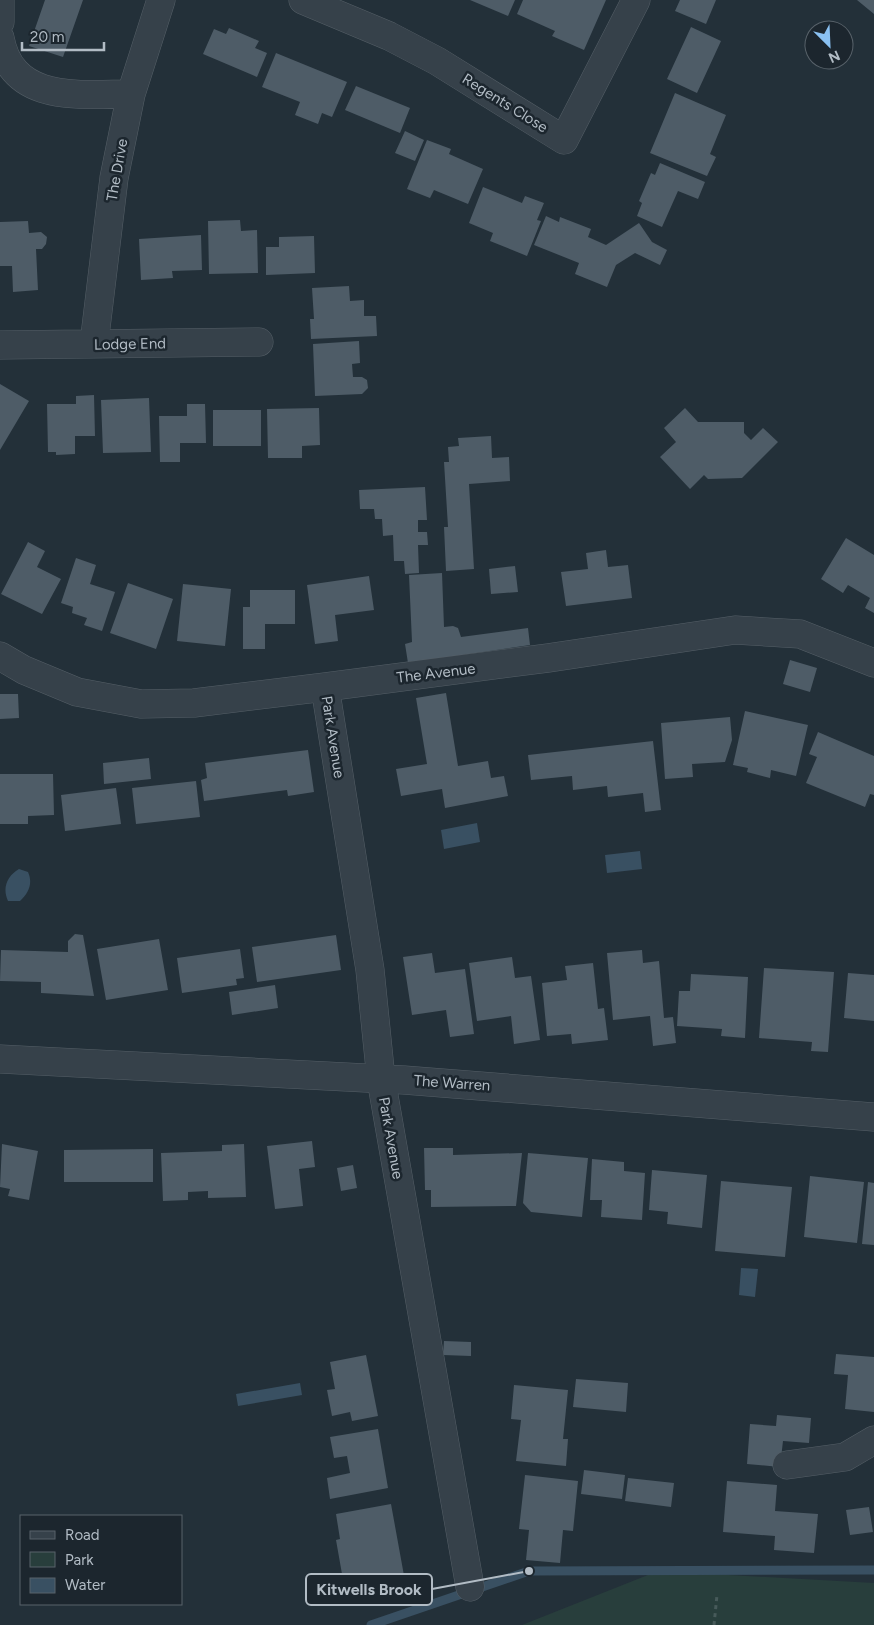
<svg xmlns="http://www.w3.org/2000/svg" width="874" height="1625" font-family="Figtree,sans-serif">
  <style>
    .green { fill: #283e3c }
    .water { fill: #395062 }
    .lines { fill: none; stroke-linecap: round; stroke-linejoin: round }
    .stream { stroke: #395062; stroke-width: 9 }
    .building { fill: #4e5c67 }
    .street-casing { stroke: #555f67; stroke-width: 29 }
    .path { stroke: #475a5a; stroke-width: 3; stroke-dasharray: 4 4; stroke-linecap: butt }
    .street { stroke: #36414a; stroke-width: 28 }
    .labels { text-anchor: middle; stroke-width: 5; stroke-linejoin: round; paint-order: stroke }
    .street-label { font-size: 15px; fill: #b2bcc5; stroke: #1c262e }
    .leader { fill: none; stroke: #b2bcc5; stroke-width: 2 }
    .callout-dot { fill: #b2bcc5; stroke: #1c262e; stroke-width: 2 }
    .callout { fill: #1c262e; stroke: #b2bcc5; stroke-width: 2 }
    .callout-label { font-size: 16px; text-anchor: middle; font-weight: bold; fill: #b2bcc5 }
  </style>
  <rect width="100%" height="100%" fill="#233039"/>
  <path class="green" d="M658,1571L874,1583V1625H522Z"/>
  <path class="water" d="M477,823L480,842L444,849L441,830Z
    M640,851L642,869L607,873L605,855Z
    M19,869L28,872C33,883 29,893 20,901H8C2,888 7,876 19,869Z
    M741,1268L758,1269L755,1297L739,1295Z
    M300,1383L302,1395L238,1406L236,1394Z"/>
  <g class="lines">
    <path class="stream" d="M371,1625L529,1571L874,1570"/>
  </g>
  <path class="building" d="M45,0H83L63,57L29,46Z
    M470,0H515L508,16Z
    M523,0H606L584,50L552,36L555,31L517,14Z
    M680,0H716L706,24L675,11Z
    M857,0H874V14Z
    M691,27L721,41L697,93L667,79Z
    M229,28L259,41L255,48L267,53L257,77L203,54L214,29L226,34Z
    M276,53L347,82L332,117L322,113L318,124L295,115L300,102L262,87Z
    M356,86L410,108L400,133L345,110Z
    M675,93L726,115L710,154L716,157L707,176L650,153Z
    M405,131L424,140L415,161L395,153Z
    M427,140L451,149L449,154L483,169L468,204L434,190L430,198L407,189Z
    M660,163L705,182L698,199L678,191L662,227L637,216L642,203L639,201L651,173L655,175Z
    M483,187L522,203L525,196L544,203L537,220L541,221L527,256L490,241L493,233L469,223Z
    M546,216L559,222L560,217L591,229L588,237L606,245L639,223L652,242L667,250L660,265L635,253L616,265L607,287L575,274L579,263L534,245Z
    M240,220L241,231L257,230L258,273L209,274L208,221Z
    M28,221L29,233L41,232L47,237L46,244L42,249H36L38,290L13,292L12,266H0V222Z
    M201,235L202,270L172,271L173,278L141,280L139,239Z
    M314,236L315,273L266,275V247H279V237Z
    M349,286L350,301L364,300V316H376L377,336L311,339L310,319H314L312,288Z
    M359,341L360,363L352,364L353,377H362L367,380L368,388L362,394L315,396L313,344Z
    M0,384L29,401L0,450Z
    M94,395L95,436H75V454L56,455V452H48L47,404H76V396Z
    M149,398L151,452L103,453L101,400Z
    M187,404H205L206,443H180V462H160L159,416H187Z
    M319,408L320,445L302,446V458H268L267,409Z
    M685,408L698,422H744V433L751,440L763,428L778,442L742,478L708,479L704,475L690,489L660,457L676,442L664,428Z
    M213,410H261V446H213Z
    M491,436L492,458L509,457L510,481L469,484L474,569L446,571L444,527H448L444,462H449L448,447L459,446L458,438Z
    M425,487L427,520H418V532H427L428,545H418L419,573L405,574L404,561H394L393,535L383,536L382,519H375L374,509H360L359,490Z
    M846,538L874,555V613L865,608L870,598L848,585L843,593L821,579Z
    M28,542L45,551L37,567L61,579L42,614L1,594Z
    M606,550L608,567L628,565L632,598L566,606L561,572L588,569L586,553Z
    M76,558L96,565L90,584L115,592L102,631L84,625L87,618L72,613L73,607L61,603Z
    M515,566L518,592L491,594L489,569Z
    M442,573L444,627L453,626L458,628L461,637L528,628L530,645L408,663L405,644L412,642L409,575Z
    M369,576L374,610L335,615L338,641L315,644L307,585Z
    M128,583L173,599L156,649L110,633Z
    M183,584L231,589L225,646L177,641Z
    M250,590H295V624H265V649H243V607H250Z
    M790,660L817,668L810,692L783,684Z
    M446,693L458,766L488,761L491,778L504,776L508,796L445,808L442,789L401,796L396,769L427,764L416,698Z
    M0,694H18L19,718L0,719Z
    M745,711L808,725L796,776L771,770L770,778L747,772L748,768L733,765Z
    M730,717L732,740L725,762L692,764L693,777L665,779L661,723Z
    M818,732L874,756V795L870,794L865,807L806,783L817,757L809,754Z
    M653,741L661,810L645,812L643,793L608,797L607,786L573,790L572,776L531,780L528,755Z
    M308,750L314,792L288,796L287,790L204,801L201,780L207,778L205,763Z
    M149,758L151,779L104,784L103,763Z
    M0,774H53L54,815L28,816V824H0Z
    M196,781L200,817L136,824L132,788Z
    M116,788L121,824L65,831L61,795Z
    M75,934L83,935L94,996L41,993V982L0,981L1,950L68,952V941Z
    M336,935L341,970L257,982L252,947Z
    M159,939L168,990L106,1000L97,949Z
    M240,949L244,978L236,979L237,985L182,993L177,958Z
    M642,950L643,963L659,961L664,1018L673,1017L676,1043L653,1046L650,1016L613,1020L607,953Z
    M432,953L435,973L465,969L474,1034L450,1037L446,1010L412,1015L403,957Z
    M512,957L515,978L531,976L540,1040L514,1044L511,1016L477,1021L469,963Z
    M593,963L598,1009L604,1008L608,1040L572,1044L571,1034L547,1036L542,983L567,980L565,966Z
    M764,968L834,972L828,1052L811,1051L812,1042L759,1038Z
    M848,973L874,975V1021L844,1018Z
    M691,974L748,977L745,1038L721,1036L722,1029L677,1026L679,991H690Z
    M275,985L278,1008L232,1015L229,992Z
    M312,1141L315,1167L299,1169L303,1206L275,1209L267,1146Z
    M2,1144L38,1151L29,1200L8,1196L10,1189L0,1187Z
    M244,1144L246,1197L208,1198V1191L188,1192V1200L163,1201L161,1153L222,1151V1145Z
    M424,1148H453V1155L522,1153L516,1206L431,1207V1190H425Z
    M153,1149V1182H64V1150Z
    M528,1153L588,1158L582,1217L531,1212L523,1203Z
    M592,1159L624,1162V1171L645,1173L642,1220L601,1217L602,1200H590Z
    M353,1165L357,1188L341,1191L337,1168Z
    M652,1170L707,1175L702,1228L667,1224L668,1212L649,1210Z
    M810,1176L864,1182L857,1243L804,1237Z
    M721,1181L792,1187L785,1257L715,1251Z
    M868,1182L874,1183V1245L862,1244Z
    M444,1341L471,1342V1356L443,1355Z
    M836,1354L874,1357V1412L845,1409L848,1375L834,1374Z
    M366,1355L378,1416L352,1421L350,1412L332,1416L327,1390L335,1389L330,1362Z
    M576,1379L628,1383L626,1412L573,1407Z
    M514,1385L568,1390L563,1439H568L566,1466L516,1461L521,1420L511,1419Z
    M777,1415L811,1418L809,1443L783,1441L780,1467L747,1464L750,1424L776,1426Z
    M378,1429L388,1488L330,1499L327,1478L350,1473L347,1456L334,1458L330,1437Z
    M584,1470L625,1475L622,1499L581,1494Z
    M525,1475L578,1481L573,1531L563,1530L560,1563L526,1560L529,1530L519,1529Z
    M628,1478L674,1483L671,1507L625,1501Z
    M727,1481L777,1485L775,1511L818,1514L814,1553L774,1550L775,1536L723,1532Z
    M391,1504L405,1581L345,1591L336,1540L340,1539L336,1514Z
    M869,1507L873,1532L850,1535L846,1510Z"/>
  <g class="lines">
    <g class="street-casing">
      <path id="street" d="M303,0L389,36L437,61L564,140L636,0
        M0,22V0
        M0,38C12,104 80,94 131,94
        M94,344L114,178L131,94L161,0
        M0,345L259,342
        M0,656L24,670L77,692L141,704L194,703L325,687L548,658L735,630L800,634L874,663
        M325,687L370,970L381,1079L470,1587
        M0,1059L404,1080L874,1117
        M787,1465L845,1457L874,1440"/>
    </g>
    <path class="path" d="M714,1625L717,1595"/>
    <use href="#street" class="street"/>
  </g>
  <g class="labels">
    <g class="street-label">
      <text transform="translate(505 103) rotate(32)" y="5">Regents Close</text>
      <text transform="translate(117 170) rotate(-80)" y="5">The Drive</text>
      <text transform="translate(130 344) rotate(-1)" y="5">Lodge End</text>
      <text transform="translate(436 673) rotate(-7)" y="5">The Avenue</text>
      <text transform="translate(333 737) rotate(81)" y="5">Park Avenue</text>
      <text transform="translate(452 1083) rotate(4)" y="5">The Warren</text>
      <text transform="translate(391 1138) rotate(80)" y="5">Park Avenue</text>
    </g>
  </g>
  <path class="leader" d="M529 1571L432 1589"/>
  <circle class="callout-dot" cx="529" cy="1571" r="5"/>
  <rect class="callout" x="306" y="1574" width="126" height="31" rx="5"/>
  <g class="callout-label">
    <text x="369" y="1595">Kitwells Brook</text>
  </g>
  <rect x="20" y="1515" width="162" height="90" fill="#1c262e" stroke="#58626a"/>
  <rect x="30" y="1531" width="25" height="8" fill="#36414a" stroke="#58626a"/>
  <text x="65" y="1540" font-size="15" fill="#b2bcc5">Road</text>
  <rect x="30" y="1552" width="25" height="15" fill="#283e3c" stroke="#58626a"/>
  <text x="65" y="1565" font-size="15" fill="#b2bcc5">Park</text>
  <rect x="30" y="1578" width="25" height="15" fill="#395062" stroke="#58626a"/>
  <text x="65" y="1590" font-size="15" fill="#b2bcc5">Water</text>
  <g transform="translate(829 45) rotate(156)"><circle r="24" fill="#1c262e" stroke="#58626a"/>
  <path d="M0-4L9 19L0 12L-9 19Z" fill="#8ac1f2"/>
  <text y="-8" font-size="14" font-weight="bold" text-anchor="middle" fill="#b2bcc5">N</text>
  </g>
  <path d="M22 42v8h82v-8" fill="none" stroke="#b2bcc5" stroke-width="2.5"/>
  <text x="30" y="42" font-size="15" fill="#b2bcc5" stroke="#1c262e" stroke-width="4" paint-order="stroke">20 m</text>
</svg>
